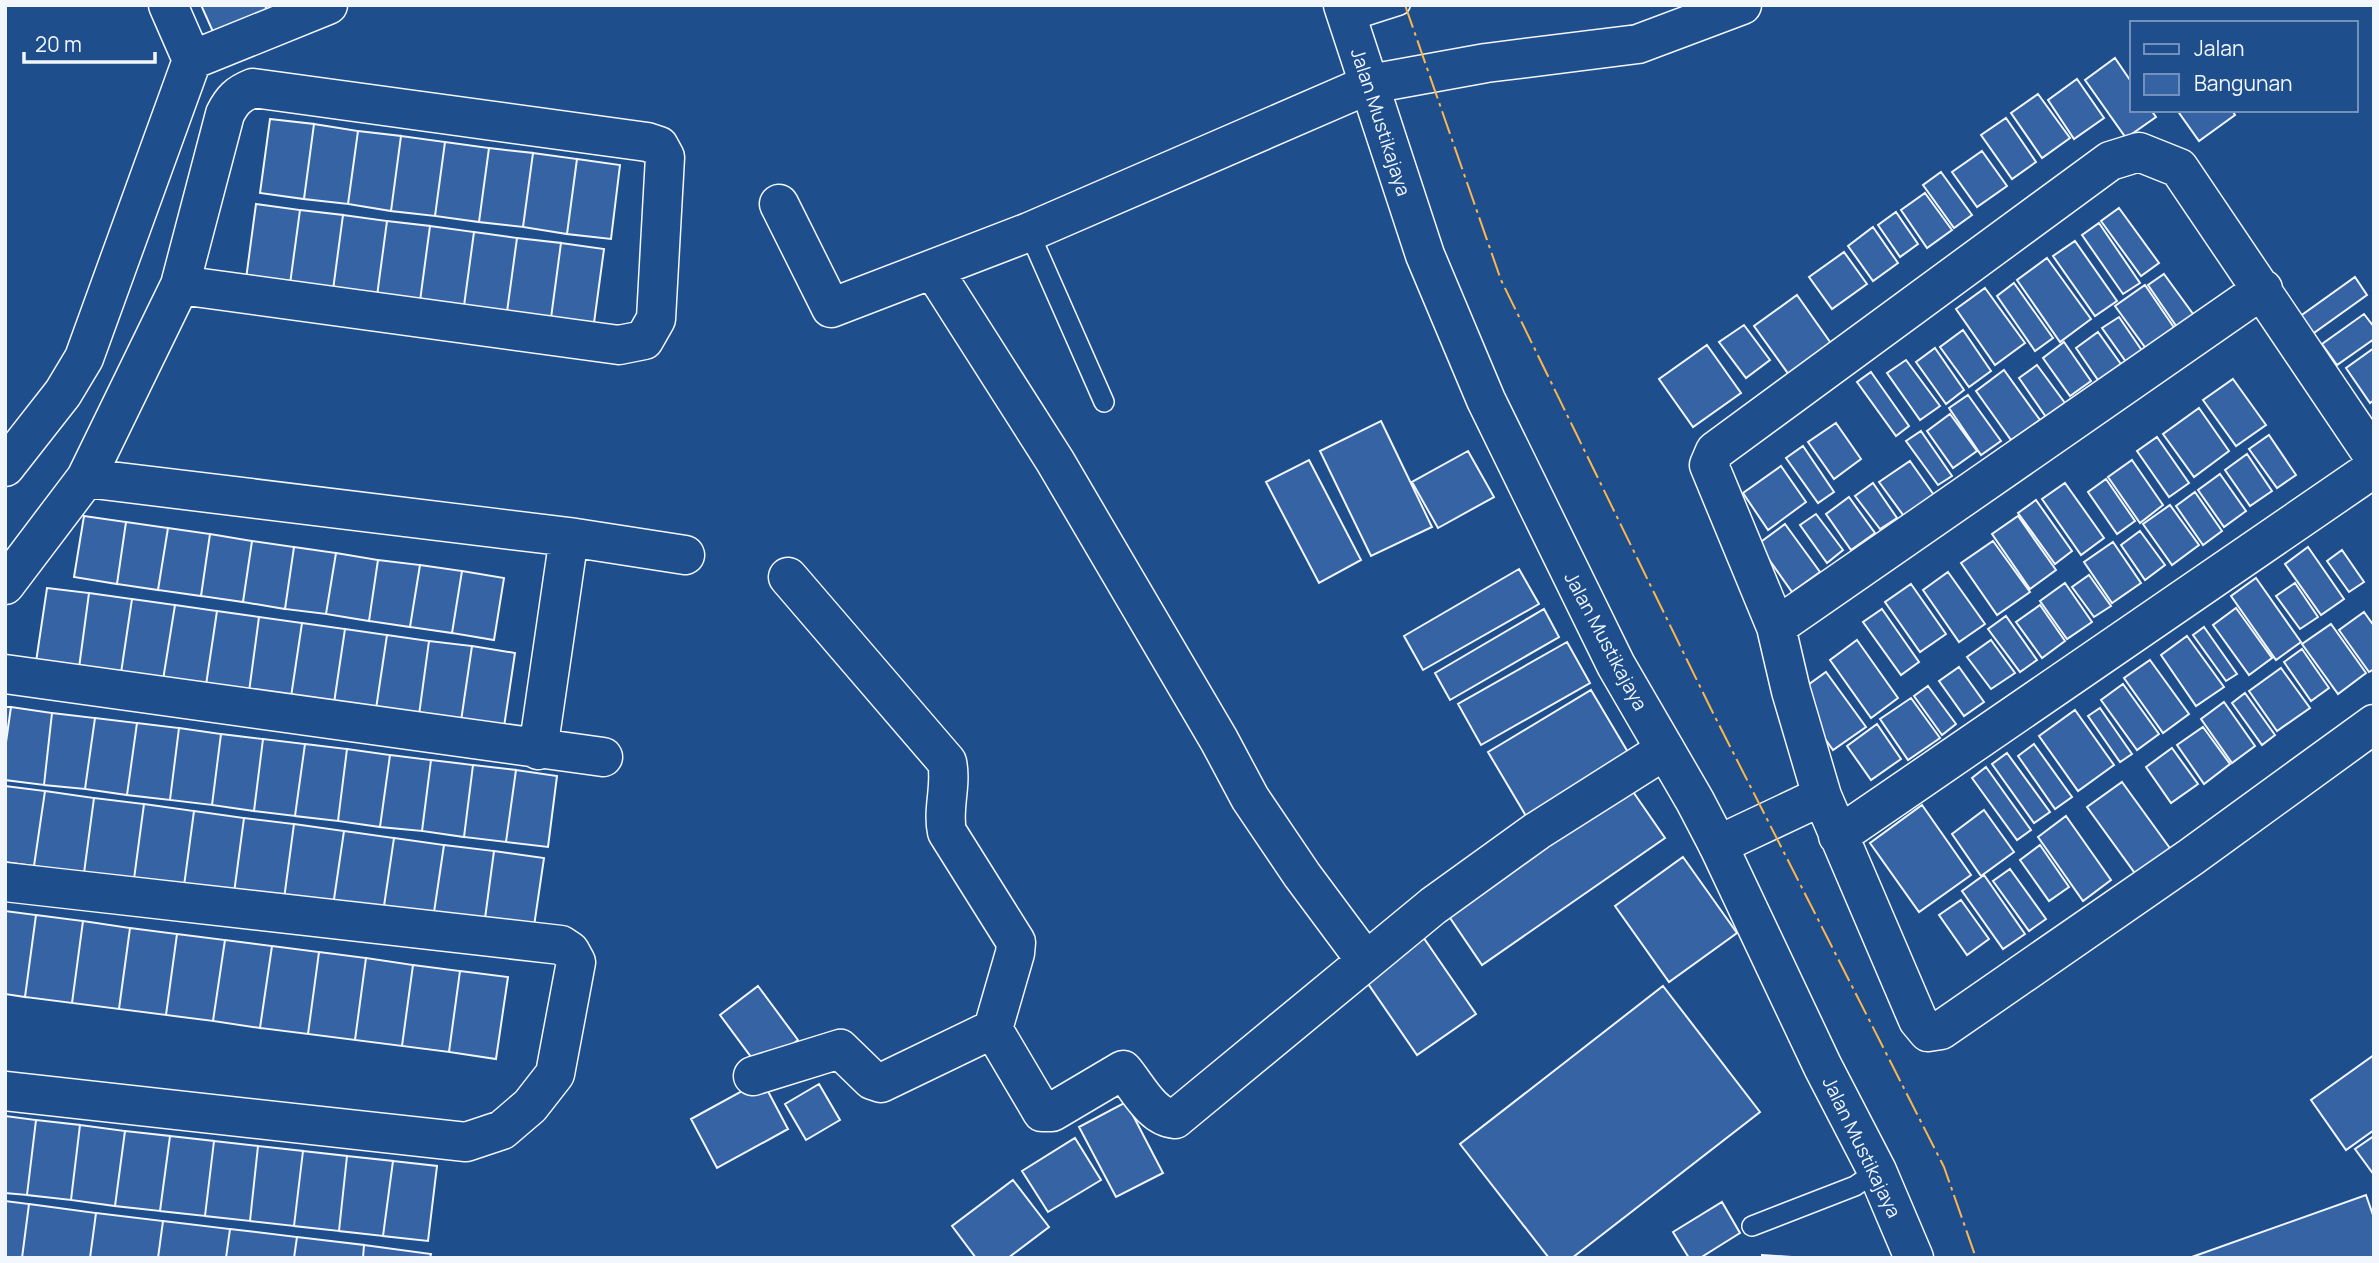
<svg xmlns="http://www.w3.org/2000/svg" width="2379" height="1263" font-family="Manrope,sans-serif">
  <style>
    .building { fill: #3563a3; stroke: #f2f6ff; stroke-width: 2 }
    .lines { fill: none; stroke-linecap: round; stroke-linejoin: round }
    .lane-casing { stroke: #f2f6ff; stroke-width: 22 }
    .street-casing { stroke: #f2f6ff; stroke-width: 41 }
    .secondary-casing { stroke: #f2f6ff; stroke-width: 41 }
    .lane { stroke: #1f4e8c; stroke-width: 19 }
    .street { stroke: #1f4e8c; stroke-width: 38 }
    .secondary { stroke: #1f4e8c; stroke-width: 38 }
    .power { stroke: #ffb74d; stroke-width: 2; stroke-dasharray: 24 5 3.5 5; stroke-linecap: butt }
    .labels { text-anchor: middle; stroke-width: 5; stroke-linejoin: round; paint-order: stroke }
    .street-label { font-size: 19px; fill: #f2f6ff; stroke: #1f4e8c }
  </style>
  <rect width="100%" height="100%" fill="#1f4e8c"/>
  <path class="building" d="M201,5H265L267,11L214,34Z
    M2115,58L2132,83V110H2151L2156,117L2126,138L2085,80Z
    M2077,79L2104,118L2074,139L2048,100Z
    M2038,94L2070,138L2042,158L2011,113Z
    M2177,110H2232L2235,115L2199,141Z
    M2006,118L2036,162L2012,179L1981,135Z
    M270,119L314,124L304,199L260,193Z
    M314,124L358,131L348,204L304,199Z
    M358,131L401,136L391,211L348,204Z
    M401,136L445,142L435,216L391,211Z
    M445,142L489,148L479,222L435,216Z
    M489,148L533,153L523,227L479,222Z
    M1982,151L2007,186L1977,207L1952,172Z
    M533,153L577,159L567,234L523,227Z
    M577,159L620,165L611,239L567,234Z
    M1941,172L1972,215L1954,228L1923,185Z
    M1925,193L1952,230L1927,248L1901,210Z
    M256,204L300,210L290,284L246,279Z
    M2119,208L2159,263L2141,276L2101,221Z
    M300,210L343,215L333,290L290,284Z
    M1896,212L1918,244L1900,257L1878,225Z
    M343,215L387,221L377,296L333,290Z
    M387,221L430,226L420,301L377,296Z
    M2099,223L2140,283L2123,294L2082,235Z
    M430,226L474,232L464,306L420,301Z
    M1873,227L1898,263L1873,281L1848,246Z
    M474,232L517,238L507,312L464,306Z
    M517,238L561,243L551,318L507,312Z
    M2075,241L2117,301L2095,316L2053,256Z
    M561,243L604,249L594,323L551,318Z
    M1844,252L1867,284L1832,309L1809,277Z
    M2047,258L2091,319L2060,342L2017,280Z
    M2164,274L2196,318L2179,330L2148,285Z
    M2355,277L2367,295L2304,340L2292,322Z
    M2014,283L2053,338L2035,351L1997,296Z
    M2145,285L2175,329L2147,350L2115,306Z
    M1985,288L2025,343L1995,365L1956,309Z
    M1797,295L1835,349L1792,379L1754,326Z
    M2364,314L2374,327V339L2337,365L2322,344Z
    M2119,317L2145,355L2129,366L2102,328Z
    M1744,325L1770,360L1746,378L1719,342Z
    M1963,330L1991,371L1969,387L1940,347Z
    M2098,332L2123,367L2100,383L2076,348Z
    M2064,342L2091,381L2070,396L2043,358Z
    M1707,345L1741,393L1693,427L1659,379Z
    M1935,348L1964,390L1946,404L1916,362Z
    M2374,348V400L2370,403L2346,368Z
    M1906,360L1940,406L1920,420L1887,373Z
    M2037,365L2065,403L2046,417L2019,378Z
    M2004,370L2040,420L2011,440L1976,391Z
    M1871,372L1909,426L1896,436L1857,382Z
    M2233,379L2266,425L2236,446L2203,400Z
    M1968,395L2001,441L1981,455L1949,408Z
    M2199,408L2229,451L2194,477L2163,434Z
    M1950,414L1977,451L1953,468L1927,431Z
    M1381,421L1432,527L1371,556L1320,451Z
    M1836,423L1861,459L1834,479L1808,442Z
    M1921,431L1952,476L1938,485L1906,441Z
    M2269,435L2296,475L2277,488L2249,449Z
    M2157,437L2189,483L2169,497L2137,451Z
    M1803,446L1834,492L1818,503L1786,458Z
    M1468,451L1494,497L1438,528L1412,482Z
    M2247,454L2272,491L2250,506L2225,470Z
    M1309,460L1361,560L1319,583L1266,482Z
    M2132,460L2163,505L2140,523L2108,477Z
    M1910,461L1936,498L1906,519L1879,482Z
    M1781,466L1806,502L1768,530L1743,493Z
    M2220,474L2246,511L2224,527L2198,490Z
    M2106,479L2135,521L2117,534L2088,492Z
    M1873,483L1897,518L1880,529L1855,496Z
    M2065,483L2104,538L2081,555L2042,499Z
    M2195,492L2222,531L2203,545L2176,506Z
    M1849,497L1875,533L1851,550L1826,514Z
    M2036,500L2072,551L2055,564L2018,513Z
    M2170,505L2199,545L2172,565L2143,524Z
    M1816,514L1843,550L1827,563L1800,525Z
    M84,516L126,522L117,584L74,577Z
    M2018,516L2056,570L2030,589L1992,534Z
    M126,522L168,528L158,590L117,584Z
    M1785,524L1820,572L1792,592L1758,544Z
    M168,528L210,534L201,596L158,590Z
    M2140,531L2165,565L2145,580L2121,545Z
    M210,534L252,541L243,602L201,596Z
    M252,541L294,547L285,609L243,602Z
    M1993,541L2030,592L1997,615L1961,563Z
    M2113,542L2141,583L2112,603L2084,562Z
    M294,547L336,553L326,614L285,609Z
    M2308,547L2344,599L2321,615L2285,564Z
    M2342,550L2364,582L2349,592L2327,561Z
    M336,553L378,560L369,621L326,614Z
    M378,560L420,565L410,627L369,621Z
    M420,565L462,571L452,633L410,627Z
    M1519,569L1539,604L1423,670L1404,636Z
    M462,571L504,578L494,640L452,633Z
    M1948,572L1985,624L1959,642L1923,590Z
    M2089,575L2111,606L2094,617L2072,587Z
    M2256,578L2301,642L2276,660L2231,596Z
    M2065,583L2092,622L2067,639L2040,601Z
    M2295,583L2318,617L2300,629L2276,596Z
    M1911,584L1946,634L1920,652L1885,602Z
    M47,588L89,593L79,668L36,662Z
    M89,593L132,599L121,673L79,668Z
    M132,599L175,605L163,680L121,673Z
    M175,605L217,611L206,685L163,680Z
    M2040,605L2065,641L2042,658L2016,622Z
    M2236,608L2272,658L2249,675L2213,625Z
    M1544,609L1559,637L1450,700L1435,673Z
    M1882,609L1919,662L1901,675L1863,622Z
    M217,611L259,617L249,692L206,685Z
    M2364,612L2374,626V669L2369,672L2339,630Z
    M2006,616L2037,660L2020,672L1988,629Z
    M259,617L302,623L291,697L249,692Z
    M302,623L345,629L334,703L291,697Z
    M2331,624L2366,673L2338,694L2302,644Z
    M2204,627L2237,674L2226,681L2193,635Z
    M345,629L387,635L376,709L334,703Z
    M387,635L429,641L419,715L376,709Z
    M2187,636L2224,687L2196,706L2161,655Z
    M1857,640L1898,698L1871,718L1830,660Z
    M1991,640L2015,673L1991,689L1967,657Z
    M429,641L472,646L461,721L419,715Z
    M1567,642L1590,683L1481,745L1458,704Z
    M472,646L515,653L504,727L461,721Z
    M2302,649L2329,688L2311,701L2284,662Z
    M2150,660L2189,714L2163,733L2124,678Z
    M1959,667L1984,702L1964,716L1939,681Z
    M2281,668L2310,708L2277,731L2249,691Z
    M1826,672L1866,727L1833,750L1794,695Z
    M2123,684L2159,734L2137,750L2101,700Z
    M1928,686L1956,724L1942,735L1914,696Z
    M1591,690L1632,759L1529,821L1488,752Z
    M2245,693L2275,735L2262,745L2232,703Z
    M1911,698L1940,738L1908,760L1880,719Z
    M2224,702L2255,746L2232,763L2201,719Z
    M5,707H11L5,749Z
    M11,707L52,713L44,785L5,780V749Z
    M2100,708L2132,754L2120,762L2088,716Z
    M2075,710L2114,765L2078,791L2039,736Z
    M52,713L95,718L85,789L44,785Z
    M95,718L137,723L127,795L85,789Z
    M137,723L179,728L170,800L127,795Z
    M1877,724L1901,759L1871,780L1847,746Z
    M2203,727L2230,764L2204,784L2177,745Z
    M179,728L221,734L212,805L170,800Z
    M221,734L263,739L254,811L212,805Z
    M263,739L305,744L295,816L254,811Z
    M305,744L347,749L338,821L295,816Z
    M2034,744L2072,797L2055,809L2018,756Z
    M2172,748L2198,784L2171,803L2146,767Z
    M347,749L390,755L380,827L338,821Z
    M2007,753L2050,812L2034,823L1992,764Z
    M390,755L431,760L422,831L380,827Z
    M431,760L473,765L464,837L422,831Z
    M473,765L516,770L506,842L464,837Z
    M1986,767L2031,830L2017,840L1972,778Z
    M516,770L557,776L548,847L506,842Z
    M2122,782L2172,851L2137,876L2087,807Z
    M1627,783L1665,838L1482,965L1444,909Z
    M5,786L45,791L34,866L5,862Z
    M45,791L94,798L84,873L34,866Z
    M94,798L144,804L134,879L84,873Z
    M144,804L194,811L184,886L134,879Z
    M1922,805L1971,875L1919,912L1870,843Z
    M1984,810L2014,852L1981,876L1952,834Z
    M194,811L244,818L234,893L184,886Z
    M2066,816L2111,880L2083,901L2038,837Z
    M244,818L294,824L284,899L234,893Z
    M294,824L344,831L333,906L284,899Z
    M344,831L394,838L383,913L333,906Z
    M394,838L444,845L433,919L383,913Z
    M444,845L494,851L484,926L433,919Z
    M2040,845L2069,887L2049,901L2020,860Z
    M494,851L544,858L533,933L484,926Z
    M1683,857L1737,933L1669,982L1615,906Z
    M2010,869L2046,919L2029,931L1993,881Z
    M1984,875L2025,934L2003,949L1962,891Z
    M1961,900L1989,939L1967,955L1939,915Z
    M5,911L36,915L25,997L5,994Z
    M36,915L83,921L72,1003L25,997Z
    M83,921L130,928L119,1009L72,1003Z
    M130,928L177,934L166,1015L119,1009Z
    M177,934L225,940L213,1021L166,1015Z
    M1421,934L1476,1014L1417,1055L1362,975Z
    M225,940L272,946L260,1028L213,1021Z
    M272,946L319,952L308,1034L260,1028Z
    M319,952L366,958L355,1040L308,1034Z
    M366,958L413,965L402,1046L355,1040Z
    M413,965L460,971L449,1052L402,1046Z
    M460,971L508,977L496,1059L449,1052Z
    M758,986L798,1040L760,1069L720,1015Z
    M1663,986L1760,1112L1572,1258H1549L1460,1144Z
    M2374,1055V1130L2346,1150L2311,1100Z
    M762,1080L788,1129L717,1168L691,1119Z
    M819,1084L840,1120L806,1140L785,1104Z
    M1126,1102L1163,1173L1116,1197L1079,1127Z
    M5,1116L36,1120L27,1195L5,1193Z
    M36,1120L80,1125L71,1200L27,1195Z
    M80,1125L125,1131L115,1206L71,1200Z
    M125,1131L170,1136L160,1211L115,1206Z
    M170,1136L214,1141L205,1216L160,1211Z
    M2374,1136V1175L2355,1149Z
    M1075,1138L1101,1180L1048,1212L1022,1171Z
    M214,1141L258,1146L250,1221L205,1216Z
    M258,1146L303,1151L294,1226L250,1221Z
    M303,1151L347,1156L339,1231L294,1226Z
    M347,1156L393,1161L383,1236L339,1231Z
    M393,1161L437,1166L428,1241L383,1236Z
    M1013,1180L1049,1227L1008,1258H976L952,1226Z
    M2366,1195L2374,1218V1258H2189Z
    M5,1201L29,1204L22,1258H5Z
    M1722,1202L1740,1233L1700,1258H1689L1673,1232Z
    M29,1204L96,1213L90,1258H22Z
    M96,1213L163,1221L158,1258H90Z
    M163,1221L230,1229L226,1258H158Z
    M230,1229L297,1237L294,1258H226Z
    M297,1237L364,1245L363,1258H294Z
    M364,1245L431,1254L430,1258H363Z
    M1762,1255L1806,1258H1762Z"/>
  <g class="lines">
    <g class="lane-casing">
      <path id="lane" d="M1347,22L1400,5
        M1029,232L1104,402
        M1752,1226L1855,1186L1877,1171"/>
    </g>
    <g class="street-casing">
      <path id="street" d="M192,60L328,5
        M779,204L831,308L1029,232L1370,84L1486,63L1638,44L1742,5
        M934,271L1055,461L1219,740L1250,798L1302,875L1366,961
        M2374,457L2179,168L2139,152L2110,161L1715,451L1709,465L1776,627L1791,691L1822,796L1918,1020L1928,1032L1941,1030L2191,857L2374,724
        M5,467L63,393L84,358L192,60L168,5
        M86,478L569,537L685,555
        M788,577L947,762C952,785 942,809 947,832L1016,942L1015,953L993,1029
        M5,585L86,478L180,285L225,114C232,100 238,94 253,88L647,142L659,146L665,157L656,319L644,340L619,345L180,285
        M1776,627L2263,289
        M5,674L603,757
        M538,750L569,537
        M1838,836L2374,468
        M1718,845L1822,796
        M5,882L561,945L570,951L576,962L555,1074L530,1106L502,1130L466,1142L5,1091
        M753,1076L840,1049L872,1080L881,1083L993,1029L1042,1112H1052L1123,1070C1137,1086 1151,1117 1175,1119L1433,906L1537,831L1665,750"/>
    </g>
    <g class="secondary-casing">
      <path id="secondary" d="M1343,5L1425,255L1486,400L1616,665L1695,801L1718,845L1823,1067L1877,1171L1914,1258"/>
    </g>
    <use href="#lane" class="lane"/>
    <use href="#street" class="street"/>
    <use href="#secondary" class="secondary"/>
    <path class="power" d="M1405,5L1501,280L1712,711L1944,1167L1976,1258"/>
  </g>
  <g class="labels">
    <g class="street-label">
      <text transform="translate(1381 122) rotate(72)" y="7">Jalan Mustikajaya</text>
      <text transform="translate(1606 641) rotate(62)" y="7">Jalan Mustikajaya</text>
      <text transform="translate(1862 1147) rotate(64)" y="7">Jalan Mustikajaya</text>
    </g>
  </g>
  <rect width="2379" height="1263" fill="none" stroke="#f2f6ff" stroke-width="14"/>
  <rect x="2130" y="21" width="228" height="91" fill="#1f4e8c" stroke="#7391ba" stroke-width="2"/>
  <rect x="2144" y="44" width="35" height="10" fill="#1f4e8c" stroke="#7391ba" stroke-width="2"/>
  <text x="2194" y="56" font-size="21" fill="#f2f6ff">Jalan</text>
  <rect x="2144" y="74" width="35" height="21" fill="#3563a3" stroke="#7391ba" stroke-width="2"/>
  <text x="2194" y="91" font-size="21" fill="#f2f6ff">Bangunan</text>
  <path d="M24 52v10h131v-10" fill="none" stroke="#f2f6ff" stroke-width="3.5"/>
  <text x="35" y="52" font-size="21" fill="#f2f6ff" stroke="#1f4e8c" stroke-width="5" paint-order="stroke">20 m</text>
</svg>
